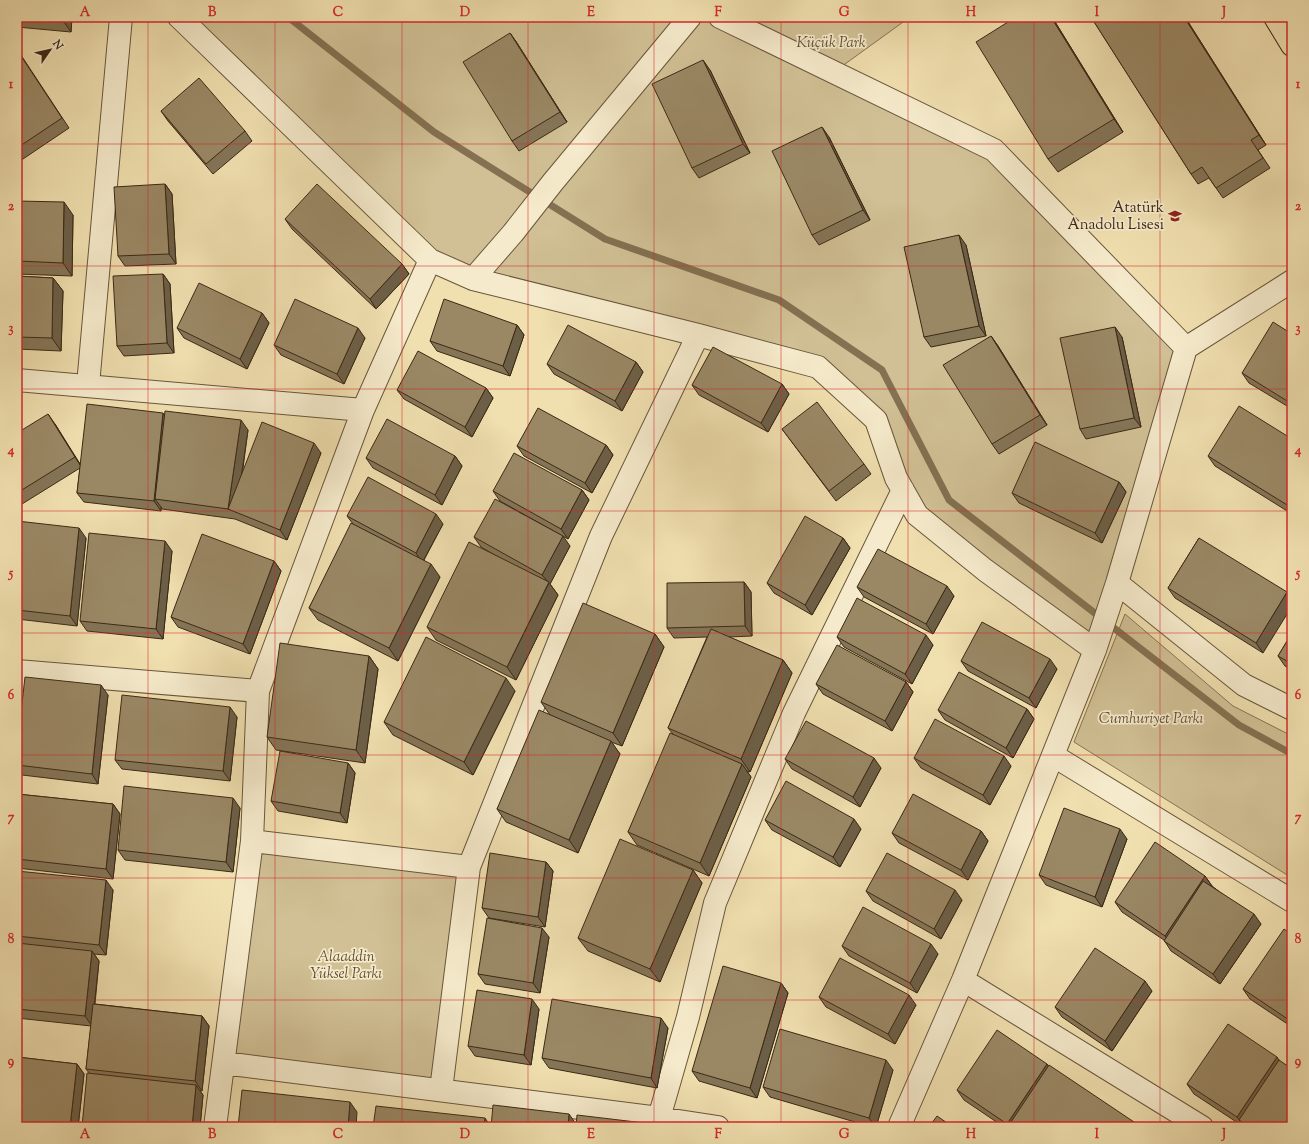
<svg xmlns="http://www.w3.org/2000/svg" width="1309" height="1144" font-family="'Sorts Mill Goudy',serif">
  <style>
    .green { fill: #d1c095; stroke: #867454 }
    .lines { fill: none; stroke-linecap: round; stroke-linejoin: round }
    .stream { stroke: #837151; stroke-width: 7 }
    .minor-casing { stroke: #69563b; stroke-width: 24 }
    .major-casing { stroke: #3c2914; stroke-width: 24 }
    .minor { stroke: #f5eacb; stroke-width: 22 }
    .major { stroke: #f0dfaf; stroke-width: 22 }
    .wall { fill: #847557; stroke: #3c2914 }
    .shaded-wall { fill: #6c5f47; stroke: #3c2914 }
    .building { fill: #9a8865; stroke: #3c2914 }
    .grid { fill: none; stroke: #d62828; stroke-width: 1; stroke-opacity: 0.55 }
    .labels { text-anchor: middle; stroke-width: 3.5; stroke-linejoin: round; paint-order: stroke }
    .park-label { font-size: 15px; font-style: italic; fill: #614f34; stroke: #f5eacb }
    .poi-label { font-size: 15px; fill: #3c2914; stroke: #f5eacb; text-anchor: end }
    .neatline { fill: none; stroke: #d62828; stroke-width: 1.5 }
    .grid-label { font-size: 13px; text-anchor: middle; font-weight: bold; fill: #d62828 }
  </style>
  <rect width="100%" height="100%" fill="#f0dfaf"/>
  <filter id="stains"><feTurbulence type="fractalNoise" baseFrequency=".005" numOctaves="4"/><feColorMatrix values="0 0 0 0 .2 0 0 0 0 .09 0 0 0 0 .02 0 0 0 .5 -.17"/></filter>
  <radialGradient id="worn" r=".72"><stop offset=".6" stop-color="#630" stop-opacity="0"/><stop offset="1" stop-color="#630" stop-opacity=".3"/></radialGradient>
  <path class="green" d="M179,17H910L834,72L994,150L1186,348L1095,650L917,515L876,420L818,367L430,260Z
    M1125,614L1233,706L1292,736V878L1074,742Z
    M252,841L469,867L441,1090L224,1063Z"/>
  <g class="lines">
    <path class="stream" d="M288,17L434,132L605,239L779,300L882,370L949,500L1239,725L1292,754"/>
    <g class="minor-casing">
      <path id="minor" d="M179,17L430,260L473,279L698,335L818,367L876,420L896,478L917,515L985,570L1095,650
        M720,17L994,150L1186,348
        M473,279L513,233L553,182L690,17
        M17,380L363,410
        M88,385L121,17
        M1117,583L1244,685L1292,709
        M17,671L258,691
        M17,702L21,672
        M1054,756L1292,901
        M252,841L469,867
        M963,980L1202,1127
        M224,1063L659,1118L718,1127
        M441,1090L469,867L601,536L698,335
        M659,1118L688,1017L715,903L794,713L903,490
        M215,1127L252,841L258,691L363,410L430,260
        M899,1127L963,980L1095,650L1117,583L1186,348L1292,281"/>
    </g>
    <g class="major-casing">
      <path id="major" d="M1275,17L1292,45"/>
    </g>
    <use href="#minor" class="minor"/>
    <use href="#major" class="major"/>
  </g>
  <path class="wall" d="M17,17H72L71,32L17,27Z
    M1052,17L1123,132L1058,172L1048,159Z
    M1091,17H1185L1266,145L1258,150L1270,168L1223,198L1209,178L1198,184L1191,174Z
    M510,33L517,43L567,122L519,151L512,141Z
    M17,49L69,128L17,163Z
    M710,70L750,153L699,178L692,168Z
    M161,111L245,131L252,141L213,174L168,121Z
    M829,137L870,220L819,245L812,235Z
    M165,184L172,194L176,264L125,266L118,256Z
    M17,201L73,215L72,276L17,274Z
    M285,219L402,264L409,274L376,309L292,229Z
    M966,245L986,336L931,347L924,337Z
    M163,274L170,284L174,353L124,356L117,346Z
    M17,276L53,278L63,291L61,351L17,349Z
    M262,313L269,323L247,369L184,338L177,328Z
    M517,325L524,335L510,376L437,351L430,341Z
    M1292,334V409L1249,383L1242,373Z
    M991,336L998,346L1047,425L999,454L992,444Z
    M1122,337L1141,427L1086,439L1080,429Z
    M365,338L344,384L281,355L274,345Z
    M636,362L643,372L622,411L554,374L547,364Z
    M782,384L789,394L768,432L699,395L692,385Z
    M486,388L493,398L472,437L404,399L397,390Z
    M165,415L248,430L242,476L321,453L287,540L235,519L162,509L161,507V511L84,502L77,493L80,468L22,504L17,497V433L55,424L80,465Z
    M782,429L864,464L871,474L836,501Z
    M1292,439V514L1215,466L1208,456Z
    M606,445L613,455L592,493L524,456L517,446Z
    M455,456L462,466L442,505L373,468L366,458Z
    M1119,482L1126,492L1102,543L1019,503L1012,493Z
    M582,490L589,500L568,539L500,501L493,491Z
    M347,516L443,524L424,560L440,577L398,661L318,620L309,608L353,524Z
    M17,521L86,538L77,626L17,619Z
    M474,537L570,546L550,584L558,595L516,680L436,640L427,627L498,557L481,547Z
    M843,538L850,548L812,615L774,593L767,583Z
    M1199,538L1263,653L1175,598L1168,588Z
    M172,551L163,639L87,631L80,621Z
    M274,561L281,571L250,654L178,627L171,617Z
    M744,582L751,592L752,636L729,637L783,660L792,673L750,772L747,771L751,777L709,876L637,845L628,832L673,734L668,728L707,637L674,638L667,628Z
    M857,587L954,596L933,634L864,597Z
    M1292,633V670L1285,666L1278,656Z
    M655,634L664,647L622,746L611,742L620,754L578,853L506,822L497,809L550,715L541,702Z
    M837,637L933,645L912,684L844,647Z
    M369,656L378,669L365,763L276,750L267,737Z
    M961,661L1057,669L1036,708L968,671Z
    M906,682L913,692L892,731L823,694L816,684Z
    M515,691L473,775L393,735L384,722Z
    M108,695L98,784L22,775L17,768V747Z
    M1027,709L1034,719L1013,758L945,720L938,710Z
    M237,717L230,781L122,769L115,760Z
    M914,758L1011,766L990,805L921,768Z
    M785,759L881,768L860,807L792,769Z
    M348,763L355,773L347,823L278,811L271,801Z
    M17,794L113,804L120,814L113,879L17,868Z
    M240,808L233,872L125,860L118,850Z
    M765,820L861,829L840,867L772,830Z
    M981,831L988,841L968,880L899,843L892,833Z
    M1127,839L1102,907L1046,885L1039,875Z
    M546,862L553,871L545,927L489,918L482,908Z
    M693,870L702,883L660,982L588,951L578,938Z
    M17,871L113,890L106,955L94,954L99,961L95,1004L202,1016L209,1026L202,1091H200L203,1095L200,1127H82L90,1074L86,1069L91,1026L17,1018Z
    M1205,876L1212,886L1261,924L1220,984L1171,951L1164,940L1122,912L1115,902Z
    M866,891L962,900L941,939L873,901Z
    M1292,935V1027L1250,999L1243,989Z
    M549,937L540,993L485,984L478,974Z
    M842,946L938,954L917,993L849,956Z
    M781,983L788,993L757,1098L699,1081L692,1071Z
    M1152,991L1112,1051L1062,1017L1055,1007Z
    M819,997L916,1005L895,1044L826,1007Z
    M539,1009L531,1065L475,1056L468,1046Z
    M668,1028L657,1088L549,1068L542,1058Z
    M17,1057L77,1064L84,1074L78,1127H17Z
    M1279,1060L1292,1127H1244L1194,1094L1187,1084Z
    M1047,1064L1048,1066L1139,1127H1004L964,1100L957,1090Z
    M893,1070L876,1127H872L770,1097L763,1087Z"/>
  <path class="shaded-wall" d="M65,17H72L71,32L64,22Z
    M1051,17H1052L1123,132L1114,119Z
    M1184,17H1185L1266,145L1259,135Z
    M510,33L517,43L567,122L560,112Z
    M703,60L710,70L750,153L743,144Z
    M822,127L829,137L870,220L863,210Z
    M165,184L172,194L176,264L169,254Z
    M64,202L73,215L72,276L63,263Z
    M959,235L966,245L986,336L979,326Z
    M402,264L409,274L376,309L370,299Z
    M163,274L170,284L174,353L167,343Z
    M53,278L63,291L61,351L52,338Z
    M262,313L269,323L247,369L240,359Z
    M517,325L524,335L510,376L503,366Z
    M1115,327L1122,337L1141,427L1134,418Z
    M358,328L365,338L344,384L337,374Z
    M991,336L998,346L1047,425L1040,415Z
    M636,362L643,372L622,411L615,401Z
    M782,384L789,394L768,432L761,423Z
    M486,388L493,398L472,437L465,427Z
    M163,413L170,423L155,499L161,507V511L154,501Z
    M48,414L55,424L82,467L75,457Z
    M241,420L248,430L236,512L228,509Z
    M314,443L321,453L287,540L280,530Z
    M606,445L613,455L592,493L585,483Z
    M455,456L462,466L442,505L435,495Z
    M1119,482L1126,492L1102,543L1095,533Z
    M582,490L589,500L568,539L561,529Z
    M436,514L443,524L422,563L416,553Z
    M79,528L86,538L77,626L70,616Z
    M563,536L570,546L550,584L558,595L516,680L507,667L549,583L542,575Z
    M843,538L850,548L812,615L805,605Z
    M165,541L172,551L163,639L156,629Z
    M274,561L281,571L250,654L243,644Z
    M431,564L440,577L398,661L389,648Z
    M744,582L751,592L752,636L745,626Z
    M947,586L954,596L933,634L926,624Z
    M1287,592L1292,599V606L1263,653L1256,643Z
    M655,634L664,647L622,746L613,733Z
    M926,635L933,645L912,684L905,674Z
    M369,656L378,669L365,763L356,750Z
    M1050,659L1057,669L1036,708L1029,698Z
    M783,660L792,673L750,772L741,759Z
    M506,678L515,691L473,775L464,762Z
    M906,682L913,692L892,731L885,721Z
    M101,685L108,695L98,784L92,774Z
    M230,707L237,717L230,781L223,771Z
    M1027,709L1034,719L1013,758L1006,748Z
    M611,741L620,754L578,853L569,840Z
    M1004,756L1011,766L990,805L983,795Z
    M874,758L881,768L860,807L853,797Z
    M348,763L355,773L347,823L340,813Z
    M742,764L751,777L709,876L700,863Z
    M233,798L240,808L233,872L226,862Z
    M113,804L120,814L113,879L106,869Z
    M854,819L861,829L840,867L833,857Z
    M1120,829L1127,839L1102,907L1095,897Z
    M981,831L988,841L968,880L961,870Z
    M546,862L553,871L545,927L538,917Z
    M693,870L702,883L660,982L650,969Z
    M1205,876L1212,886L1172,946L1165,936Z
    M106,880L113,890L106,955L99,945Z
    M955,890L962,900L941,939L934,929Z
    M1254,914L1261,924L1220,984L1213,974Z
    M542,928L549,937L540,993L533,983Z
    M931,944L938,954L917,993L910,983Z
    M92,951L99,961L92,1026L85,1016Z
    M1145,981L1152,991L1112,1051L1105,1041Z
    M781,983L788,993L757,1098L750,1088Z
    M909,995L916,1005L895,1044L888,1034Z
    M532,999L539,1009L531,1065L524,1055Z
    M202,1016L209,1026L202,1091L195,1081Z
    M661,1018L668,1028L657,1088L651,1078Z
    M1277,1057L1284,1067L1240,1121L1237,1117Z
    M886,1060L893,1070L876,1127H875L869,1118Z
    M77,1064L84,1074L78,1127H70Z
    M1047,1064L1054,1074L1009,1125L1011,1127H1009L1007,1124Z
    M196,1085L203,1095L200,1127H192Z
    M350,1102L357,1112L356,1127H348Z
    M569,1114L576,1124V1127H568Z
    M485,1118L491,1127H484Z"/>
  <path class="building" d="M17,17H65L64,22L17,18Z
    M1016,17H1051L1114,119L1048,159L976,42Z
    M1091,17H1184L1259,135L1251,140L1263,158L1216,188L1202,167L1191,174Z
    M510,33L560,112L512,141L463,62Z
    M17,50L62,118L17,148Z
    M703,60L743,144L692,168L652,84Z
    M199,78L245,131L206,164L161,111Z
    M822,127L863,210L812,235L772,151Z
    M165,184L169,254L118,256L114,187Z
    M317,184L402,264L370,299L285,219Z
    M17,201L64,202L63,263L17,261Z
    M959,235L979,326L924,337L904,247Z
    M163,274L167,343L117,346L113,276Z
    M17,276L53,278L52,338L17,337Z
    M199,283L262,313L240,359L177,328Z
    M295,299L358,328L337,374L274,345Z
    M444,299L517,325L503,366L430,341Z
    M1273,322L1292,334V404L1242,373Z
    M568,325L636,362L615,401L547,364Z
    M1115,327L1134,418L1080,429L1060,338Z
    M991,336L1040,415L992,444L943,365Z
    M713,347L782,384L761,423L692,385Z
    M418,351L486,388L465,427L397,390Z
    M817,402L864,464L829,491L782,429Z
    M87,404L163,413L154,501L77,493Z
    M1239,406L1292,439V508L1208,456Z
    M538,408L606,445L585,483L517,446Z
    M165,411L241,420L228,509L262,422L314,443L280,530L228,509L155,499Z
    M48,414L75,457L17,493V433Z
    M387,419L455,456L435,495L366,458Z
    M1035,442L1119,482L1095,533L1012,493Z
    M514,453L582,490L561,529L493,491Z
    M368,477L436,514L416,553L347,516Z
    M495,499L563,536L542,575L474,537Z
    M805,516L843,538L805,605L767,583Z
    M17,521L79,528L70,616L17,610Z
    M351,523L431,564L389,648L309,608Z
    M89,533L165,541L156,629L80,621Z
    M202,534L274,561L243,644L171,617Z
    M1199,538L1287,592L1256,643L1168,588Z
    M469,542L549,582L507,667L427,627Z
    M878,549L947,586L926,624L857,587Z
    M744,582L745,626L667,628V583Z
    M857,598L926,635L905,674L837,637Z
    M583,603L655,634L613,733L541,702Z
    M982,622L1050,659L1029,698L961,661Z
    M711,629L783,660L741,759L668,728Z
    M1292,633V664L1278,656Z
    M426,637L506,678L464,762L384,722Z
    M280,643L369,656L356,750L267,737Z
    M837,645L906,682L885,721L816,684Z
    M959,672L1027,709L1006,748L938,710Z
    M25,677L101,685L92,774L17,765V747Z
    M122,695L230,707L223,771L115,760Z
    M539,710L611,741L569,840L497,809Z
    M935,719L1004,756L983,795L914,758Z
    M806,721L874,758L853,797L785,759Z
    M670,733L742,764L700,863L628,832Z
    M280,751L348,763L340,813L271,801Z
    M786,781L854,819L833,857L765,820Z
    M124,786L233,798L226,862L118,850Z
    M17,794L113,804L106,869L17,859Z
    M913,794L981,831L961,870L892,833Z
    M1064,808L1120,829L1095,897L1039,875Z
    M620,839L693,870L650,969L578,938Z
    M1155,842L1205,876L1165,936L1115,902Z
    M490,853L546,862L538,917L482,908Z
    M887,853L955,890L934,929L866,891Z
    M17,871L106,880L99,945L17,936Z
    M1203,881L1254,914L1213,974L1164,941Z
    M863,907L931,944L910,983L842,946Z
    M487,918L542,928L533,983L478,974Z
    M1284,929L1292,935V1022L1243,989Z
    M17,943L92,951L85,1016L17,1009Z
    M1095,948L1145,981L1105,1041L1055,1007Z
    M840,958L909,995L888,1034L819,997Z
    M723,966L781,983L750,1088L692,1071Z
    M477,990L532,999L524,1055L468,1046Z
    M552,999L661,1018L651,1078L542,1058Z
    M93,1004L202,1016L195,1081L86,1069Z
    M1228,1024L1277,1057L1237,1117L1187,1084Z
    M780,1029L886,1060L869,1118L763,1087Z
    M997,1030L1047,1064L1007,1124L957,1090Z
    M17,1057L77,1064L70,1127H60L17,1122Z
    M1279,1060L1292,1069V1127H1249L1239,1120Z
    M1049,1065L1137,1124L1135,1127H1013L1009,1125Z
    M87,1073L196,1085L192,1127H82Z
    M242,1090L350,1102L348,1127H238Z
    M493,1105L569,1114L568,1127H491Z
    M376,1106L485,1118L484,1127H373Z
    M577,1115L653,1124V1127H576Z
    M937,1116L953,1127H929Z"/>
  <path class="grid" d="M148,17V1127M275,17V1127M402,17V1127M528,17V1127M654,17V1127M781,17V1127M908,17V1127M1034,17V1127M1160,17V1127M17,144H1292M17,266H1292M17,389H1292M17,511H1292M17,633H1292M17,755H1292M17,878H1292M17,1000H1292"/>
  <defs>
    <g id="school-bare" transform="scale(1.08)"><path d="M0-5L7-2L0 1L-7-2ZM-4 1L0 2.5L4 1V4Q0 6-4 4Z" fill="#8f2418" stroke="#f5eacb" stroke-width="2.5" paint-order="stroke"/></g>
  </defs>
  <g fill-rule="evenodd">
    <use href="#school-bare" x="1175" y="216"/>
  </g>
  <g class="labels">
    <g class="park-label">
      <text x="831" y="47">Küçük Park</text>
      <text x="1151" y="723">Cumhuriyet Parkı</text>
      <text x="346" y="961">Alaaddin<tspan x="346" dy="17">Yüksel Parkı</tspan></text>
    </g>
    <g class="poi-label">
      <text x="1164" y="212">Atatürk<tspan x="1164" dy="17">Anadolu Lisesi</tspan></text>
    </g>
  </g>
  <rect width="1309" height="1144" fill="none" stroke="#f0dfaf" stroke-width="44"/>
  <g transform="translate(50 50) rotate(56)" stroke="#f5eacb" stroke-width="3" paint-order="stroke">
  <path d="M0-3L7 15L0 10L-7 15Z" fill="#3c2914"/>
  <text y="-6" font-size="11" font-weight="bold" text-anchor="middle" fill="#3c2914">N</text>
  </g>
  <rect x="22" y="22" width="1265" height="1100" class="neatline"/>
  <g class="grid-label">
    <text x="85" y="16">A</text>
    <text x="212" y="16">B</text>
    <text x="338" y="16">C</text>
    <text x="465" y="16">D</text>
    <text x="591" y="16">E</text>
    <text x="718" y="16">F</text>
    <text x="844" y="16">G</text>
    <text x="971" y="16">H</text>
    <text x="1097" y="16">I</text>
    <text x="1224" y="16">J</text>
    <text x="11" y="88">1</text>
    <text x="1298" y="88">1</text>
    <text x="11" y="210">2</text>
    <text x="1298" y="210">2</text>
    <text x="11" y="332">3</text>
    <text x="1298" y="332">3</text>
    <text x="11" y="454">4</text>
    <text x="1298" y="454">4</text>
    <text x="11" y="577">5</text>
    <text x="1298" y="577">5</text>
    <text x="11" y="699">6</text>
    <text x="1298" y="699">6</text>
    <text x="11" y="821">7</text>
    <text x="1298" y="821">7</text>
    <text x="11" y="943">8</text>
    <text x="1298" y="943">8</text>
    <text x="11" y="1065">9</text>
    <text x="1298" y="1065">9</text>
    <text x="85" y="1138">A</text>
    <text x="212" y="1138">B</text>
    <text x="338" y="1138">C</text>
    <text x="465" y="1138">D</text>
    <text x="591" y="1138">E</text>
    <text x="718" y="1138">F</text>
    <text x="844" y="1138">G</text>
    <text x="971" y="1138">H</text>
    <text x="1097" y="1138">I</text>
    <text x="1224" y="1138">J</text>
  </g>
  <rect width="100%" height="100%" filter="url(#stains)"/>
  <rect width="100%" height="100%" fill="url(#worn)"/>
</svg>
